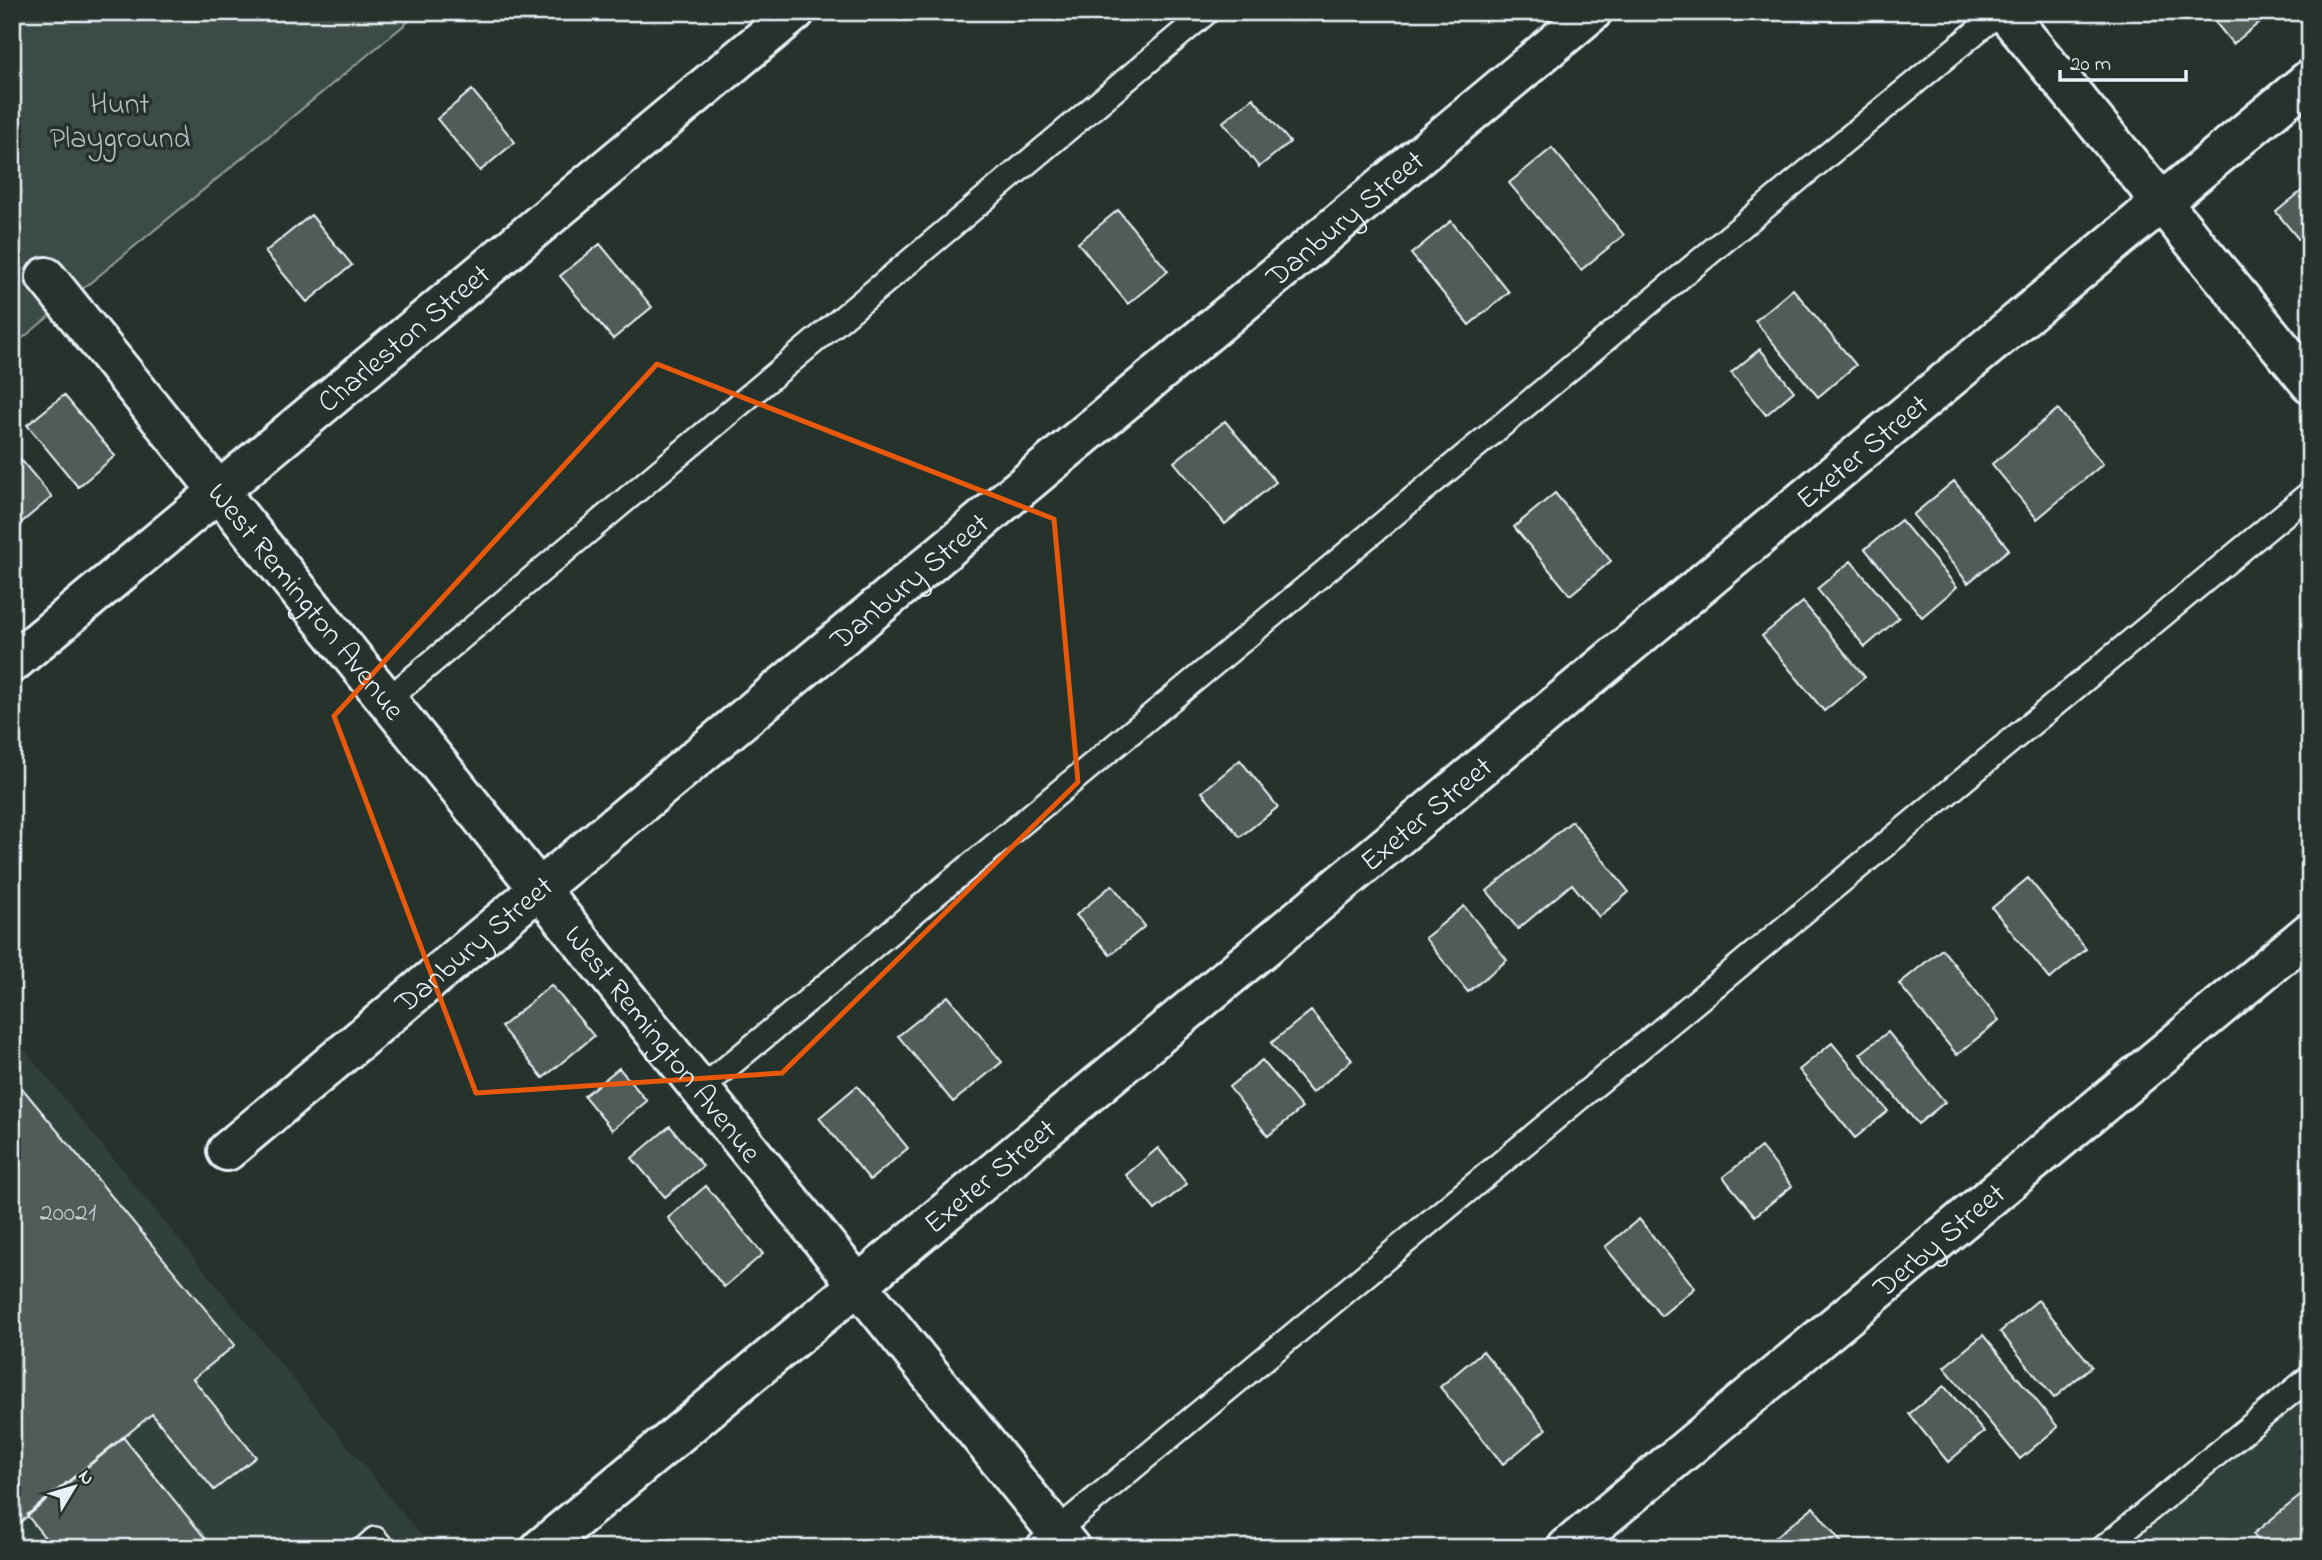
<svg xmlns="http://www.w3.org/2000/svg" width="2322" height="1560" font-family="'Indie Flower',sans-serif">
  <style>
    .built { fill: #333f3a }
    .green { fill: #3e4b47; stroke: #939ea0; stroke-width: 2 }
    .building { fill: #505c59; stroke: #e8f1f8; stroke-width: 2 }
    .lines { fill: none; stroke-linecap: round; stroke-linejoin: round }
    .lane-casing { stroke: #e8f1f8; stroke-width: 28 }
    .street-casing { stroke: #e8f1f8; stroke-width: 44 }
    .lane { stroke: #26332d; stroke-width: 23 }
    .street { stroke: #26332d; stroke-width: 38 }
    .marked { fill: none; stroke: #e8590c; stroke-width: 5; stroke-linejoin: round }
    .labels { text-anchor: middle; stroke-width: 7; stroke-linejoin: round; paint-order: stroke }
    .number-label { font-size: 26px; fill: #c2ccd0 }
    .park-label { font-size: 30px; fill: #b5bfc3; stroke: #26332d }
    .street-label { font-size: 30px; fill: #e8f1f8; stroke: #26332d }
  </style>
  <rect width="100%" height="100%" fill="#26332d"/>
  <filter id="ink" filterUnits="userSpaceOnUse"><feTurbulence type="fractalNoise" baseFrequency=".0143" numOctaves="2"/><feDisplacementMap in="SourceGraphic" scale="14" xChannelSelector="R" yChannelSelector="G"/><feConvolveMatrix kernelMatrix="1 2 1 2 8 2 1 2 1" color-interpolation-filters="sRGB"/></filter>
  <g filter="url(#ink)">
    <path class="built" d="M12,1035L431,1548H12Z
      M2310,1390V1548H2120Z"/>
    <path class="green" d="M12,12H420L12,347Z"/>
    <path class="building" d="M2207,12H2269L2270,14L2233,44Z
      M472,90L515,142L480,171L437,119Z
      M1253,98L1290,142L1259,167L1223,122Z
      M1552,148L1624,235L1581,270L1509,183Z
      M2310,184V253L2276,212Z
      M1118,210L1168,271L1128,304L1078,243Z
      M311,215L352,265L307,302L265,252Z
      M1451,221L1509,292L1469,325L1411,254Z
      M600,244L652,307L613,339L560,276Z
      M1793,289L1856,365L1818,397L1755,321Z
      M1760,349L1794,391L1766,415L1731,373Z
      M64,395L115,456L78,487L27,425Z
      M2058,409L2103,464L2037,519L1992,464Z
      M1225,421L1276,482L1225,524L1174,462Z
      M12,449L52,497L15,528L12,524Z
      M1954,481L2009,549L1968,583L1913,515Z
      M1555,493L1611,561L1570,595L1514,527Z
      M1901,520L1957,587L1922,617L1865,549Z
      M1851,561L1899,618L1865,647L1817,589Z
      M1803,602L1865,677L1824,711L1762,636Z
      M1240,760L1278,807L1240,837L1202,792Z
      M1572,821L1629,892L1599,917L1572,884L1518,929L1487,891Z
      M2028,878L2086,949L2050,979L1992,908Z
      M1112,885L1145,926L1110,955L1076,915Z
      M1464,906L1507,960L1468,992L1425,938Z
      M1942,949L1999,1020L1957,1055L1899,984Z
      M551,985L594,1036L543,1078L501,1027Z
      M948,996L1002,1062L953,1102L898,1036Z
      M1311,1011L1352,1060L1312,1093L1271,1043Z
      M1888,1032L1945,1102L1918,1124L1860,1054Z
      M1832,1043L1888,1111L1855,1138L1799,1070Z
      M1262,1060L1302,1108L1268,1136L1229,1087Z
      M619,1068L647,1101L612,1130L584,1096Z
      M12,1076L235,1345L193,1379L256,1457L214,1490L152,1414L12,1529Z
      M857,1086L908,1148L870,1180L819,1118Z
      M670,1126L703,1166L665,1197L632,1158Z
      M1761,1147L1792,1186L1755,1216L1723,1177Z
      M1158,1148L1187,1184L1155,1210L1126,1175Z
      M706,1186L763,1254L724,1287L668,1218Z
      M1639,1219L1695,1288L1661,1316L1605,1247Z
      M2038,1300L2092,1366L2054,1398L2000,1332Z
      M1983,1335L2058,1427L2020,1459L1944,1367Z
      M1483,1351L1546,1429L1503,1464L1440,1387Z
      M1944,1386L1984,1432L1948,1462L1909,1414Z
      M123,1437L213,1548H53L27,1515Z
      M2310,1488V1548H2264L2253,1534Z
      M1813,1507L1846,1548H1770L1767,1544Z"/>
    <g class="lines">
      <g class="lane-casing">
        <path id="lane" d="M387,700L1207,12
          M701,1089L2000,12
          M365,1548L375,1539L383,1548
          M1036,1548L2310,493
          M2103,1548L2310,1377"/>
      </g>
      <g class="street-casing">
        <g id="street">
          <path d="M2005,12L2310,383"/>
          <path id="s1" d="M46,277L1070,1548"/>
          <path id="s2" d="M12,663L795,12"/>
          <path id="s3" d="M227,1151L539,889L1592,12"/>
          <path id="s4" d="M541,1548L2310,79"/>
          <path id="s5" d="M1567,1548L2310,932"/>
        </g>
      </g>
      <use href="#lane" class="lane"/>
      <use href="#street" class="street"/>
    </g>
  </g>
  <path class="marked" d="M657,364L1054,519L1078,782L782,1073L476,1093L334,716Z"/>
  <g class="labels">
    <g class="number-label">
      <text x="68" y="1220">20021</text>
    </g>
    <g class="park-label">
      <text x="120" y="113">Hunt<tspan x="120" dy="34">Playground</tspan></text>
    </g>
    <g class="street-label">
      <text dy="10" stroke="none"><textPath href="#s3" startOffset="1456">Danbury Street</textPath></text>
      <text dy="10" stroke="none"><textPath href="#s2" startOffset="509">Charleston Street</textPath></text>
      <text dy="10" stroke="none"><textPath href="#s4" startOffset="1717">Exeter Street</textPath></text>
      <text dy="10" stroke="none"><textPath href="#s3" startOffset="889">Danbury Street</textPath></text>
      <text dy="10" stroke="none"><textPath href="#s1" startOffset="416">West Remington Avenue</textPath></text>
      <text dy="10" stroke="none"><textPath href="#s4" startOffset="1150">Exeter Street</textPath></text>
      <text dy="10" stroke="none"><textPath href="#s3" startOffset="322">Danbury Street</textPath></text>
      <text dy="10" stroke="none"><textPath href="#s1" startOffset="984">West Remington Avenue</textPath></text>
      <text dy="10" stroke="none"><textPath href="#s4" startOffset="583">Exeter Street</textPath></text>
      <text dy="10" stroke="none"><textPath href="#s5" startOffset="483">Derby Street</textPath></text>
    </g>
  </g>
  <rect width="2322" height="1560" fill="none" stroke="#26332d" stroke-width="42"/>
  <rect x="21" y="21" width="2280" height="1518" fill="none" stroke="#e8f1f8" stroke-width="2.5" filter="url(#ink)"/>
  <g transform="translate(74 1487) rotate(52)" stroke="#26332d" stroke-width="5" paint-order="stroke">
  <path d="M0-5L12 26L0 18L-12 26Z" fill="#e8f1f8"/>
  <text y="-10" font-size="19" font-weight="bold" text-anchor="middle" fill="#e8f1f8">N</text>
  </g>
  <path d="M2060 70v10h126v-10" fill="none" stroke="#e8f1f8" stroke-width="3.5"/>
  <text x="2070" y="70" font-size="21" fill="#e8f1f8" stroke="#26332d" stroke-width="5" paint-order="stroke">20 m</text>
</svg>
